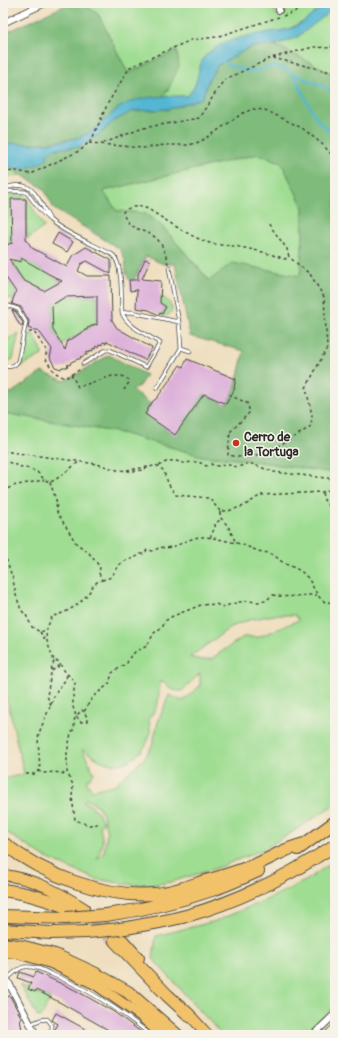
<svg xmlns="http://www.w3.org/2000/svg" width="338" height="1038" font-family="Pangolin,sans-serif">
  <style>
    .green { fill: #9fdd92; stroke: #65845e; fill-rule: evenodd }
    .forest { fill: #7fbc7c; stroke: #557454; fill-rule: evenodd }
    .water { fill: #53b6d2; stroke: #3f707e }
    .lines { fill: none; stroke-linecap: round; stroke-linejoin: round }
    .stream { stroke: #53b6d2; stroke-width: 2.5 }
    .building { fill: #ddb0da; fill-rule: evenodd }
    .primary-tunnel { stroke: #c8bba2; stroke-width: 10; stroke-dasharray: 10 5; stroke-linecap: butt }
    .highway-tunnel { stroke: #c8bba2; stroke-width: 12; stroke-dasharray: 12 6; stroke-linecap: butt }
    .lane-casing { stroke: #484641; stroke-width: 4.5 }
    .street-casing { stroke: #484641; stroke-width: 8 }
    .primary-casing { stroke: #484641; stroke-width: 12 }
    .highway-casing { stroke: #484641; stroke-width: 14 }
    .path { stroke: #484641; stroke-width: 1.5; stroke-dasharray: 3 3; stroke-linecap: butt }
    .lane { stroke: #fff; stroke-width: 3 }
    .street { stroke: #fff; stroke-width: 6 }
    .primary { stroke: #f2c26a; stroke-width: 10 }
    .highway { stroke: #f2c26a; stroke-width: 12 }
    .highway-bridge-casing { stroke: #484641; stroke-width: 14; stroke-linecap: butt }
    .highway-bridge { stroke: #f2c26a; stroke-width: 12 }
    .poi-dot { fill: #c8321e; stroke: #f7f3e8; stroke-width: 1.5 }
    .labels { text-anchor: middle; stroke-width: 3; stroke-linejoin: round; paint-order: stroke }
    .poi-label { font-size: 13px; font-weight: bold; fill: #2b2b2b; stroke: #f7f3e8; text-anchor: start }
  </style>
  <rect width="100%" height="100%" fill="#f7f3e8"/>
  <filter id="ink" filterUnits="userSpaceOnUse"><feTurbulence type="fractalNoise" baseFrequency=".025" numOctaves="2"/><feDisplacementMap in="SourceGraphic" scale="8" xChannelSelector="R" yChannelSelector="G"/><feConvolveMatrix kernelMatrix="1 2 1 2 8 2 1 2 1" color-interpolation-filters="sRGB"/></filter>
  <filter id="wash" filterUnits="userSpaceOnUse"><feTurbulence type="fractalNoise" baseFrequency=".012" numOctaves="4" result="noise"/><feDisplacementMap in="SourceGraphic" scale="16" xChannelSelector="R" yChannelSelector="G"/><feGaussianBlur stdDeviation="0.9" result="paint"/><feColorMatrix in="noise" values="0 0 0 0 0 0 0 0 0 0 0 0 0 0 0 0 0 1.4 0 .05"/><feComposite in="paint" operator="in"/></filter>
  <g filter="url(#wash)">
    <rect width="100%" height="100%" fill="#efdfc0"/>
    <path class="green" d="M81,3H273L276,15L286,13L284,3H326L307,20L288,29L200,66C198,78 196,88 187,96L162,97L169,88L177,50L128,73L98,14Z
      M335,7V75L275,45L296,38L322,18Z
      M258,154L281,162L303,207V235L300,276L232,263L210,281L162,226L144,213L117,211L103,191Z
      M3,163L21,175L3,177Z
      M18,194L25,195L44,227L27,239L26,199H12V244L9,242L8,245L3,247V198L11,195Z
      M21,258L60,280L57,284L44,291L23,280L13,264L18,261L21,262Z
      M3,273L16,292L13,299L3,297Z
      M97,296V325L94,324L93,326H91L90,328H88L87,330H85L84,332H81V334H78L77,336H75L74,338H72L71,340H68L62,345L53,330L52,305L65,297Z
      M155,296C164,296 170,301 172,309C171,316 165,317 159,315L160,313L163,314L166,307L161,304L155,312Z
      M19,333L13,359L9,361L3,353V342Z
      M29,334H33L41,348L42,355L20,367L23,362Z
      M3,413L121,433L202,456L247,460L335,473V804L291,833L262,850L217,868L171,882L152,885L126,884L95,879L44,857L3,830V793L5,792V790H3V779L24,774L6,694H3ZM273,615H295L299,620L259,637H243L211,659L202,660L190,657L231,627L249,620ZM200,673V686L183,701L169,695L158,722L152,746L144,759L114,785L92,790L86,782L94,773L82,749C92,755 101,763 113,764C130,765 147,750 150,734C151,729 149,723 149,718C162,702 157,701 160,682L166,683L172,690L182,691ZM86,799L98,806L103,815L107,833L104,852L97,859C103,843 104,845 100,827L103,822C98,812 94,805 83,802Z
      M335,860V1005L305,1035H222L153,959L156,936L216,921L270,898L307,880Z
      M20,985L50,998L42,1016L38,1017Z"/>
    <path class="forest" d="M70,3H81L98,14L128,73L177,50L179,66L169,88L162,97L138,100L117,109L101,125L82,137L53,142L28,144L9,143L3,145V34Z
      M275,45L335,75V473L247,460L202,456L121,433L3,413V391L11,393L42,372L65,381L109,355L146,375L139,386L134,388L133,391L151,404L145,414L171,432L204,394L227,404L235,388L244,351L190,336L175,264H163L146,256L134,280H129L126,273L125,260L120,249L54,209L44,189L11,168L24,169L55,149L79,147L99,135L114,121L133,111L169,109L202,98L209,79L218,65L251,47ZM258,154L281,162L303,207V235L300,276L232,263L209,281L162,226L144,213L117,211L103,191Z"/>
    <path class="water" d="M326,3H335V7L322,18L296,38L275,45L251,47L218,65L209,79L202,98L169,109L133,111L114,121L99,135L79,147L55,149L48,153L46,160C31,168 18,173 3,163V145C11,142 19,144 27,144C40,144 71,141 82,136C96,130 105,119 116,110C134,95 166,96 187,96C204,81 192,61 215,48C228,40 249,35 264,33C272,31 281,31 289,29C304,24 314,13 326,3Z"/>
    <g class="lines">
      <path class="stream" d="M222,61L231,66L250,72L275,66L283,68L293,74L323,86L335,94
        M293,74L316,118L328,130L335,141"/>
    </g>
    <g id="blocks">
      <path class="building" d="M11,199H26V239L32,248L67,267L72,256L86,247L111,260V274L87,261L81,264L78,271L87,276H111L112,320L117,328L152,348L145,360L107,341L106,343L103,342V345L100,344L99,347L97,346L96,349L93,348V351L90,350V353L87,352V355H84L83,357L81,356L80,359H78L71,362L70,365L68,364L67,367H62L61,369L55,367L50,358L52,349L38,330H33L28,328L29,321L21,307L12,304L13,299L16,292L3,273V247L11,243L12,244ZM21,258L47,273L62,281L44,291L23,280L9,259L21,262ZM97,296V325L94,324L93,326H91L90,328L88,327L87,330H84V332H81V334H78L77,336H75L74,338H72L71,340H68L65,350L53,330L52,305L65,297Z
        M58,233L73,242L67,252L52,244Z
        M145,259L150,261L142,279L161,281L160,303L166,307L162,314L160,313L159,315L149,310L136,308L137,290L130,291L129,280H138V274Z
        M12,310L16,312L23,323L22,326L19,324Z
        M187,359L236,379L234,388H235L226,404L204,394L175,435L145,414L153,401L157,398L180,365L183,367Z
        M20,972L34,977L36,972L75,990L114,1012L145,1035H117L61,1003L36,990L35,992L28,989L31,983L18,978Z
        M10,996L22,1019H20L23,1035H3V997Z
        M56,1013L87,1030L84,1035H54L53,1033L58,1024L52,1020Z
        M335,1022V1035H322Z"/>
    </g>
  </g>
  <g filter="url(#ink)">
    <use href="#blocks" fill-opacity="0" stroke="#484641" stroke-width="1"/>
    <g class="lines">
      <path class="primary-tunnel" d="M91,913L123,940"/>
      <path class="highway-tunnel" d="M77,913L115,941"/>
      <g class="lane-casing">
        <path id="lane" d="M3,189C32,177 37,196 49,218
          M3,194L10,191L26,192C34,201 40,212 50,220C64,233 95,245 113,255C123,264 121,299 122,313C129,328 146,334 160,343L146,367L110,350H106L83,364
          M3,304L18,309L26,322L18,361C14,367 9,368 3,365
          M122,313L131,312L179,322L169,268
          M181,348L190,351
          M157,388L181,348L179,322
          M7,979C12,975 18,968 24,967C33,966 44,970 51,974C88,988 120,1010 151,1035
          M31,1024L40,1020L47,1019C52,1024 54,1026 50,1033L51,1035"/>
      </g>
      <g class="street-casing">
        <path id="street" d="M278,3L279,10
          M3,23L45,3
          M3,972L36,1035
          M313,1035L335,1014"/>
      </g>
      <g class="primary-casing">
        <path id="primary" d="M3,875C33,878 59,892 84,908
          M123,940L139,958
          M3,952L17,953L51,963L95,984L141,1016L162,1035
          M185,1010L208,1035"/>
      </g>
      <g class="highway-casing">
        <path id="highway" d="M3,843C44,875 102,898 155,894C171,893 187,887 202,882C220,877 239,871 257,864C266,860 275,855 284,851C290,848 297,846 304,844
          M298,849L335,822
          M3,890C27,893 47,899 69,908
          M106,915C142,910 177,902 212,890C227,885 242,878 258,871
          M3,916L66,918
          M120,929C142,925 164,922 186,916C239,901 289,876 335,845
          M3,930L51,933L87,932
          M115,941L167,995L190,1016
          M3,944L24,947L55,955L94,973L128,992L177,1035"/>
      </g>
      <path class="path" d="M283,16L294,12L310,3
        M273,58L335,73
        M89,143L143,148L165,145H189L199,142L208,137L243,113L253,109L265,110L302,128L322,144L335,158
        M104,143L143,128L199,118L224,80L271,58L314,47L331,48L335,37
        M3,172L16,171L31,174L81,150L92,139L108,103L130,67L191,40L216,37L279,17
        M168,264C166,256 164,247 158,240C147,228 128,233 123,212C129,206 140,205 148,209C166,220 184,233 204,241C213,245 225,245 234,246C252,249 268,253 285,259L289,257L287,249L268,223
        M29,332H34L47,351L45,358L54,372L65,378L81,369
        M71,374L78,387L112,376H122L130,381L124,390
        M229,395L247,403L250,412L230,432L228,455C234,456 243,458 249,457C270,452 294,438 311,426L312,415L306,388L327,348L324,297L310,274L289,257
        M3,451L97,464L117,470L129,471H138L156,465L163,470L169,485L176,495L209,498L220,511H228L244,506L261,495L322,492L329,490H335
        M3,460L18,466L30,469L37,472L45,480L50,482L55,480L80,461
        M159,466C163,463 169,460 175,461C178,461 181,463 184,463C193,462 198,460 206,466L211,464L215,466L229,465L238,467L249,463L274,472L335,479
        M127,470L148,467
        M50,482L57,503L56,509L57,512L76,543L89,553L100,567L99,573L102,580C92,583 93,588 87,595C79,605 65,614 52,616C51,621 48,624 47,629C44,640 51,650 54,661H58L66,673L72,678L75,683L73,697V707L76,716L74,721V729L71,733L67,753V772L73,785L72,797L75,820L89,825L98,824
        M3,492L12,486L44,480
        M322,493L324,500L335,513
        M220,512V517L228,526L236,543C246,545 253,550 263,552C266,553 269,552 271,554C276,556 279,560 284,563C293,568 299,568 307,577C314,586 316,598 327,603L335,600
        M210,538L215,527V524L221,519
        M3,548L10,571L12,575L16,595L21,610L26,615L32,627L40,632L47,630
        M102,580L109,578C114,575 115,569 119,565C125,559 134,560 140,554H144L147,550L154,551L160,547C175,551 187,537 202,537C213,537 226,541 236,543
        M40,632L46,641
        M52,671L60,665
        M51,705L47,696L52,667L54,661
        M84,712L82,710L76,716L81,722L87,721V717L84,712L90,701L95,695L109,684L112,673L127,663L129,658L135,652L147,646L154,633L162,627L165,621L173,616L201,605L216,604L222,607L239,602L249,601L258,602L265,601L273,595C289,599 303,594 317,595
        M38,771L43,773L54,772L65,774L67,772
        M26,774H35L40,769L38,739L39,733L55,694L66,679L67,674"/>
      <use href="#lane" class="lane"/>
      <use href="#street" class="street"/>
      <use href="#primary" class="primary"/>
      <use href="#highway" class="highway"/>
      <g class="highway-bridge-casing">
        <path id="highway-bridge" d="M66,918L106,915
          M87,932L120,929"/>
      </g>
      <use href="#highway-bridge" class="highway-bridge"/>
    </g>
  </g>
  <circle class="poi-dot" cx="236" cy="443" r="4"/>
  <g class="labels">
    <g class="poi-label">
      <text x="244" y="441">Cerro de<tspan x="244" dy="15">la Tortuga</tspan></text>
    </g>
  </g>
  <rect width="338" height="1038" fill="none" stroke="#f7f3e8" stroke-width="16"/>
</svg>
